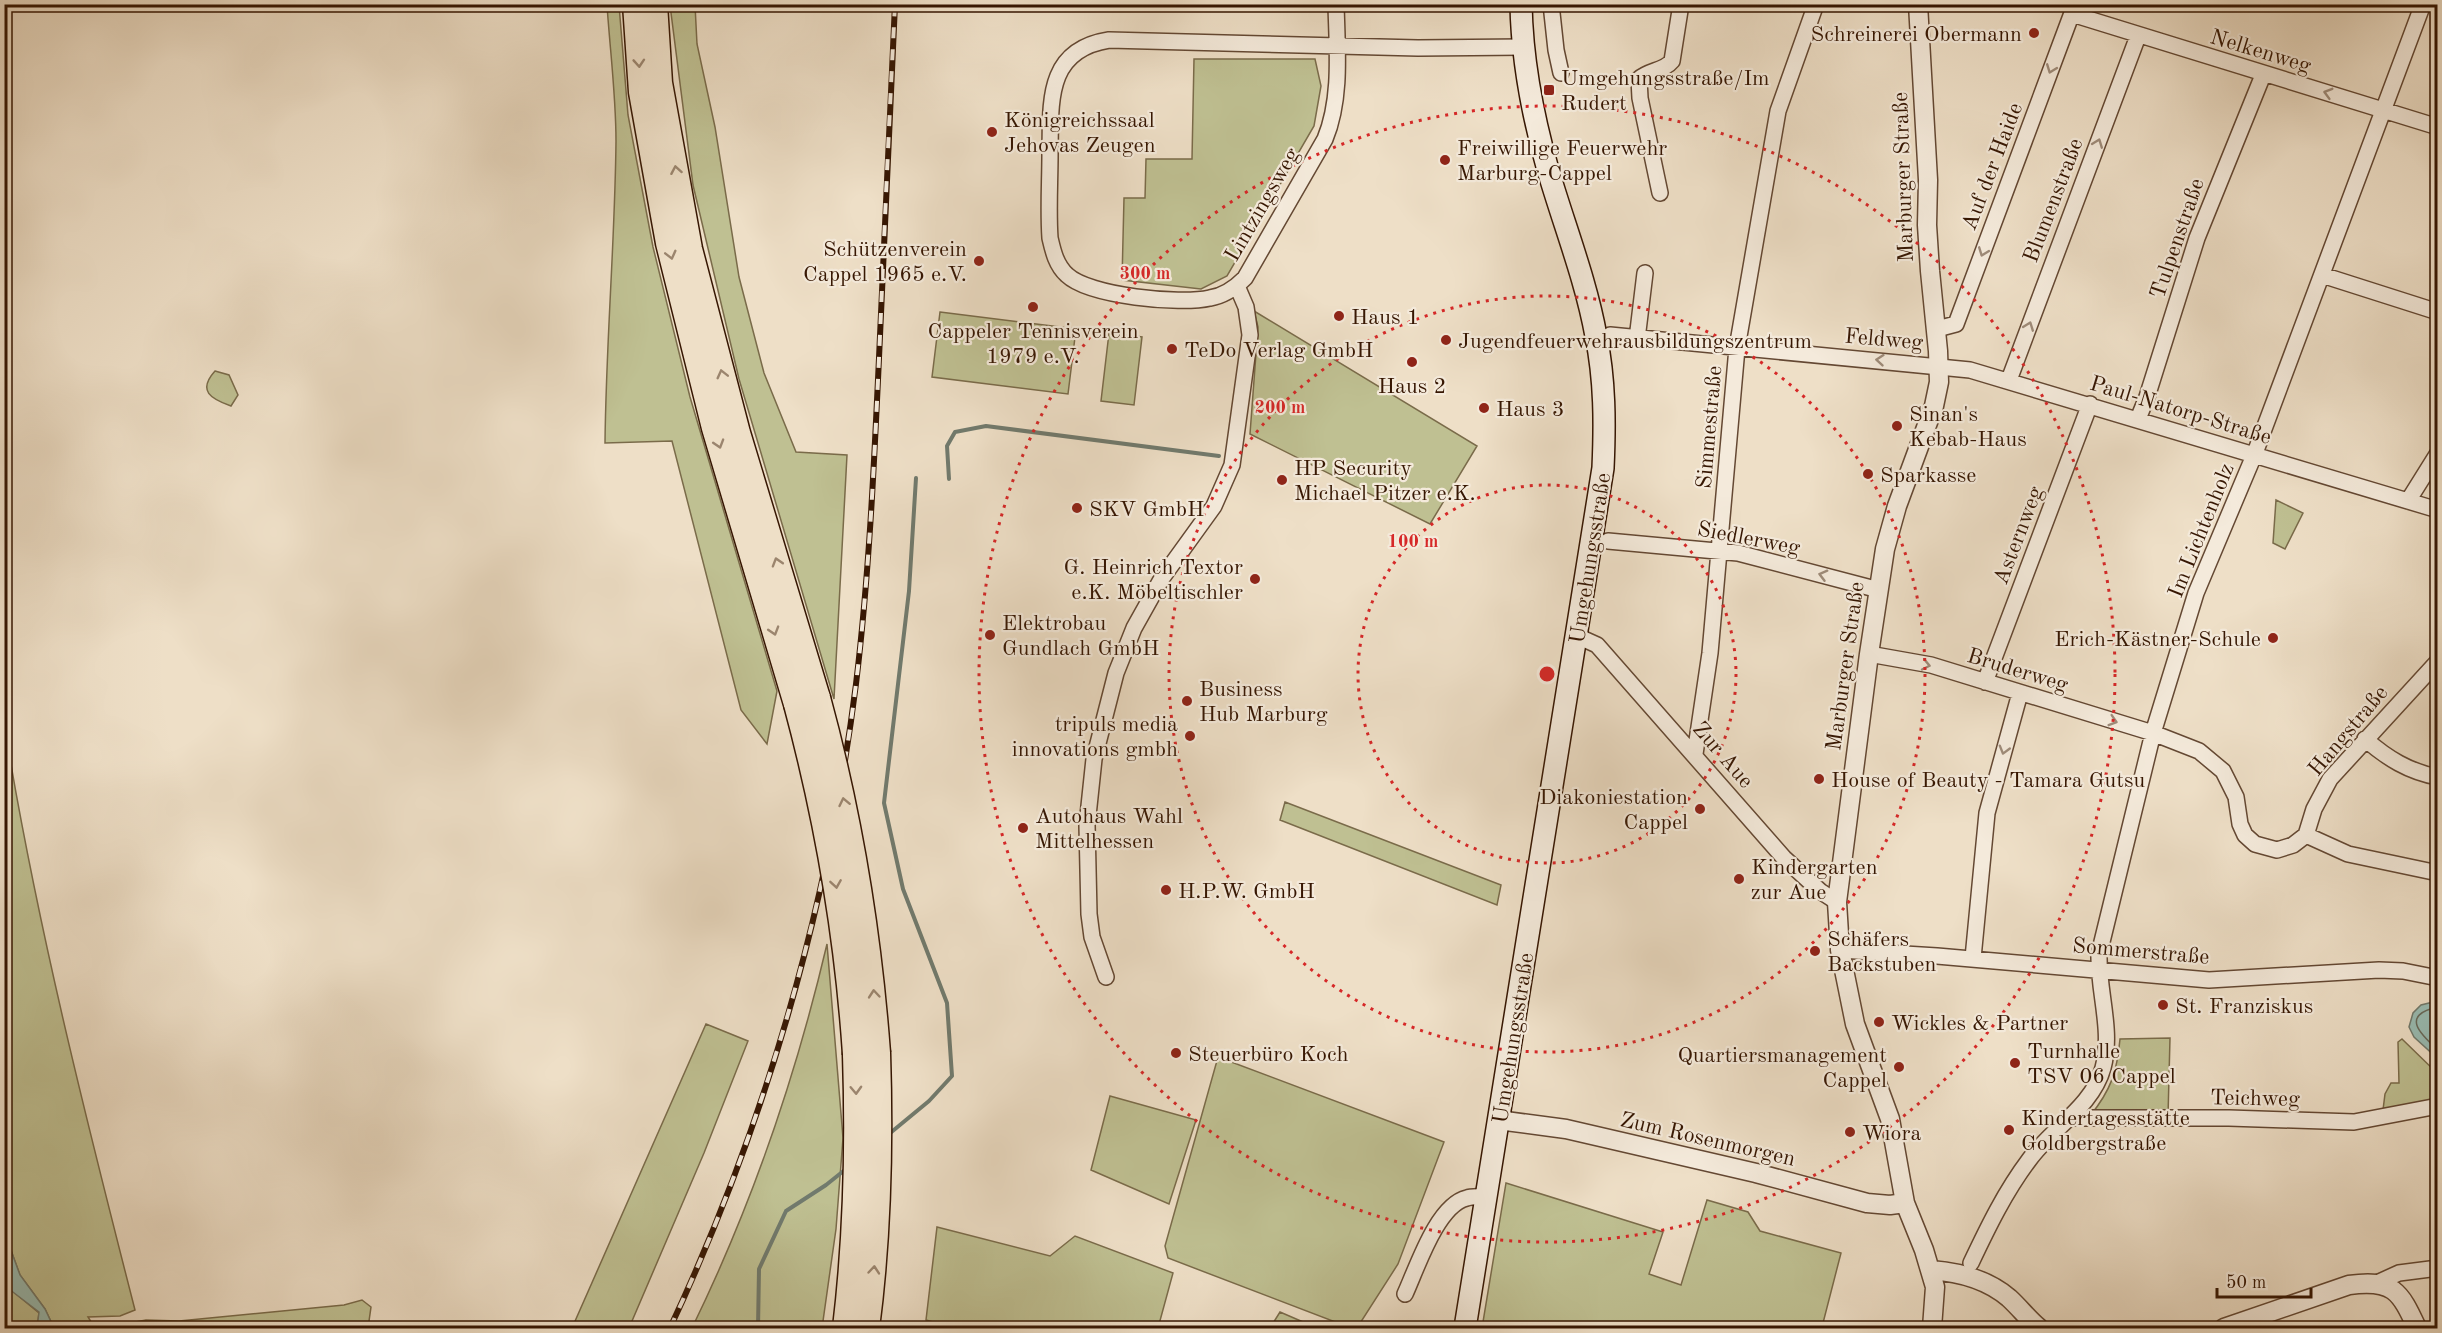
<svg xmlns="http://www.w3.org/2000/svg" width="2442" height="1333" font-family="'Old Standard TT',serif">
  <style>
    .green { fill: #bfc092; stroke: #7a6b4a; stroke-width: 1.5 }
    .water { fill: #99bdb4; stroke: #717a6d; stroke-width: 1.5 }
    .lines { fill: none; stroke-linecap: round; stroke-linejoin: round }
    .shore { stroke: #686a5b; stroke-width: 1.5 }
    .stream { stroke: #717a6d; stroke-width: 4 }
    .minor-casing { stroke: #644833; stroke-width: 18 }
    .tertiary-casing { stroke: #644833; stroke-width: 21 }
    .secondary-casing { stroke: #361602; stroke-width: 24 }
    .trunk-casing { stroke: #361602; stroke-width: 27 }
    .minor { stroke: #f4eadb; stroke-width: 15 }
    .tertiary { stroke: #f4eadb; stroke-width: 18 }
    .secondary { stroke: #f4eadb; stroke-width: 21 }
    .trunk { stroke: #eedfc7; stroke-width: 24 }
    .rail-casing { stroke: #361602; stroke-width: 6 }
    .rail { stroke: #f4eadb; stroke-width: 4; stroke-dasharray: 11; stroke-linecap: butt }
    .trunk-bridge-casing { stroke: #361602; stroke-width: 27; stroke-linecap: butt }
    .trunk-bridge { stroke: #eedfc7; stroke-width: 24 }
    .oneway { stroke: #9b856e }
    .oneway2 { stroke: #9e8b79 }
    .ring { fill: none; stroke: #d62828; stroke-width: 3; stroke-dasharray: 3 6 }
    .poi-dot { fill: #8f2418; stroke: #f4eadb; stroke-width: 2 }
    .labels { text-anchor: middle; stroke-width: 4.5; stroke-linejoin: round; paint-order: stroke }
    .poi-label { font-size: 22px; fill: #361602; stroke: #f4eadb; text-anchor: start }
    .street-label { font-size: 22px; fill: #361602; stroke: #f4eadb }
    .centre { fill: #d62828; stroke: #f4eadb; stroke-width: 3 }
    .ring-label { font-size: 18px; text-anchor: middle; font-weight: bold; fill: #d62828; stroke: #f4eadb; stroke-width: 4.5; stroke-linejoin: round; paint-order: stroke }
  </style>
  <rect width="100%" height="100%" fill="#eedfc7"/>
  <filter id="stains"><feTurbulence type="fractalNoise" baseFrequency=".00333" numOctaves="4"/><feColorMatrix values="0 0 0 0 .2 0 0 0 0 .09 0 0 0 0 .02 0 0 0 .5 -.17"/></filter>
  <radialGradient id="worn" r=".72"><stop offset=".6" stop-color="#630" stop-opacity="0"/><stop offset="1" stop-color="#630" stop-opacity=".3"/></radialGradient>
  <path class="green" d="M619,5L628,115L653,247L690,397L777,691L767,744L741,710L672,441L605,443C606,342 615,242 616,141C616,96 610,50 607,5Z
    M670,5H695L697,44L715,127L739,277L764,373L796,452L847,455L834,699L739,379L693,185Z
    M1194,59H1315L1321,86L1314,126L1227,276L1201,289L1122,280L1124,198H1145L1146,159H1192Z
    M1254,311L1477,446L1430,524L1250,434L1258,327Z
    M940,312L1076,329L1068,394L932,377Z
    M1109,333L1142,337L1134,405L1101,401Z
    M215,371L229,375L238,395L231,406C211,399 197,391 215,371Z
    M2276,500L2303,513L2285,549L2273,543Z
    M4,723C36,921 85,1115 135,1310L120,1316L88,1317L95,1328H54L45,1309L20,1275L5,1234Z
    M1285,802L1501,885L1497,905L1280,820Z
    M827,944L843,1138L836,1229L822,1328H692C751,1207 796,1076 827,944Z
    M706,1024L748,1041L704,1153L629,1328H572Z
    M2170,1038L2168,1116H2090C2111,1090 2117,1072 2120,1039Z
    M2402,1039L2437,1073V1100L2383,1110L2385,1094L2391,1083H2399L2398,1042Z
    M1218,1057L1444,1142L1398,1264L1357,1328H1351L1168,1258L1165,1246Z
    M1110,1096L1196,1120L1169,1204L1091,1170Z
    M1506,1183L1663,1232L1649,1274L1681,1285L1707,1200L1748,1212L1760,1231L1841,1253L1823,1323H1791L1788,1328H1482Z
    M937,1227L1050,1256L1075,1236L1173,1273L1158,1328H954L926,1320Z
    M4,1284L39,1313L37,1328H5Z
    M362,1300L371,1307L368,1328H103L146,1320L179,1321L344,1305Z
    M1280,1312L1317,1328H1270Z"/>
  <path class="water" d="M2437,1001H2438L2437,1058L2414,1037L2409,1027L2413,1013L2421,1005Z
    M5,1234L20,1275L45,1309L54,1328H37L39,1312L5,1286Z"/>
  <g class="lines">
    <path class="shore" d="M2438,1007C2400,1015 2420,1034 2438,1050"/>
    <path class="stream" d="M949,479L947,446L955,432L986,426L1219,456
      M889,1134L929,1101L952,1076L947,1003L903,889L884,803L909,591L916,478
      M758,1328L759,1269L786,1211L826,1185L846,1169"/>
    <g class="minor-casing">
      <path id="minor" d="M1336,4C1337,48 1342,98 1325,139L1245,278C1235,288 1223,296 1210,298C1180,305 1089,296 1067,275C1056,265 1053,251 1050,238C1048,210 1050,182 1050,154C1051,103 1045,50 1109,40L1418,48L1524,47
        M1551,4L1556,50L1561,73
        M2072,14L2438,127
        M1660,193L1640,98L1639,79C1649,70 1664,71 1672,61L1681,4
        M2322,275L2438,312
        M1937,329L1956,324L2075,5
        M1610,335L1970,370L2438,510
        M1637,339L1645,273
        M2009,380L2138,36
        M2138,419L2147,397L2197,238L2263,75
        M2408,501L2438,453
        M1608,541L1738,553L1879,590
        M1577,636L1597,645L1784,858L1820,891L1837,902
        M1869,654L1931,665L2153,733L2199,751L2223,771L2236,797L2240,824L2245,835L2255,844L2277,850L2293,845L2306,835L2314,809L2330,779L2438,661
        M1985,682L2090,404
        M2365,739C2387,758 2409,772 2438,777
        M1695,754L1710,653L1737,348L1778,111L1816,4
        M2306,835L2348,854L2438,873
        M1840,950L1937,956L2209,980L2379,970L2403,971L2438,978
        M1973,958L1987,813L2020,693
        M1106,977L1092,937L1089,914L1087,825L1094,759L1116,673L1134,628L1162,578L1214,506L1232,465L1250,335L1246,307L1237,286
        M2071,1118H2229L2354,1122L2438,1106
        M1971,1263C1988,1227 2005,1192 2029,1160C2052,1128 2092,1107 2103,1068C2113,1030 2098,992 2099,954L2153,733L2196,593L2255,453L2423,4
        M2377,1283L2399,1273L2438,1268
        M1405,1294C1417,1268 1437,1205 1467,1198C1472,1196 1479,1197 1485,1197"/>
    </g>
    <g class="tertiary-casing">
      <path id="tertiary" d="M1918,4L1928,180L1927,225L1930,271L1938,351L1939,382L1934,406L1897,506L1885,549L1869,654L1837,902L1840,950L1855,1024L1890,1119L1905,1203L1924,1250L1935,1287L1932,1328
        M1498,1120L1566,1129L1756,1173L1867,1203L1890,1205L1905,1203
        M1931,1270C1958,1272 1988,1280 2009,1298C2020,1308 2028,1319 2039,1328
        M2224,1328L2349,1285C2393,1279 2400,1291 2417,1328"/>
    </g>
    <g class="secondary-casing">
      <path id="secondary" d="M1465,1328L1603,468C1605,424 1605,380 1596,336C1586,280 1564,225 1548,170C1533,117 1522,60 1521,4"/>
    </g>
    <g class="trunk-casing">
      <path id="trunk" d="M635,4L641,92L668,243L714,428L796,704
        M655,4L660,83L690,249L738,433L818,698
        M845,1328C856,1237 858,1146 855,1054
        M867,1328C879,1237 881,1145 878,1053"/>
    </g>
    <use href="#minor" class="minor"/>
    <use href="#tertiary" class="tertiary"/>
    <use href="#secondary" class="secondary"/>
    <use href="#trunk" class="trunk"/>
    <g class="rail-casing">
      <path id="rail" d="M670,1328C765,1125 828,907 856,684C869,576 874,467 879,358C884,240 889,122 895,4"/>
    </g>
    <use href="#rail" class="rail"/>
    <g class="trunk-bridge-casing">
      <path id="trunk-bridge" d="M818,698C850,815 869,932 878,1053
        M796,704C827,819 847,935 855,1054"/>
    </g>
    <use href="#trunk-bridge" class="trunk-bridge"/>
  </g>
  <defs><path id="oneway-chevron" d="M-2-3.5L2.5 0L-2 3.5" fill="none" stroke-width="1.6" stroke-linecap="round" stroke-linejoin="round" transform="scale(1.5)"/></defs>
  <g class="oneway">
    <use href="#oneway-chevron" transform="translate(639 63) rotate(86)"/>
    <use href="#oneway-chevron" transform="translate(676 170) rotate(-100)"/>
    <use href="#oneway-chevron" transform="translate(671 255) rotate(76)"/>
    <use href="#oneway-chevron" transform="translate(722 374) rotate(-104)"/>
    <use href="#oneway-chevron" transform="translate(719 444) rotate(73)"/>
    <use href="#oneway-chevron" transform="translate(777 562) rotate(-107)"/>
    <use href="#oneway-chevron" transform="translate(774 631) rotate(73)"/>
    <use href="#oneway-chevron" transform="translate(844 802) rotate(-102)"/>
    <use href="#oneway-chevron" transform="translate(836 884) rotate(81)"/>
    <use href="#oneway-chevron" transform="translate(874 994) rotate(-95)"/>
    <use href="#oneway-chevron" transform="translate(856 1090) rotate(88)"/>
    <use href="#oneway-chevron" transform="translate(874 1270) rotate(-85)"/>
  </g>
  <g class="oneway2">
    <use href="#oneway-chevron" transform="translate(2051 69) rotate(111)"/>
    <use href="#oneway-chevron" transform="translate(2328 93) rotate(-164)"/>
    <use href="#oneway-chevron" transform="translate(2098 143) rotate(-69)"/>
    <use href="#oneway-chevron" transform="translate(1983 252) rotate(111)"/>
    <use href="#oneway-chevron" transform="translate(2029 326) rotate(-69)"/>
    <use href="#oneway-chevron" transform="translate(1880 360) rotate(-175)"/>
    <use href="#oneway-chevron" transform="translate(1823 575) rotate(-165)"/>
    <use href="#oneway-chevron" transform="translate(1926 665) rotate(12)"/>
    <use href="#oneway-chevron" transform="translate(2113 721) rotate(17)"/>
    <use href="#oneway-chevron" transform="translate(2004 750) rotate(106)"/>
  </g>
  <g class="ring">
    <circle cx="1547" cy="674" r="189"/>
    <circle cx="1547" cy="674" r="378"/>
    <circle cx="1547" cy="674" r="568"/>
  </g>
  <g class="poi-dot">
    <circle cx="2034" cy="33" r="6"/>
    <rect x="1543" y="84" width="12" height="12" rx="3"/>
    <circle cx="992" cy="132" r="6"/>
    <circle cx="1445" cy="160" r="6"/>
    <circle cx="979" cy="261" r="6"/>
    <circle cx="1033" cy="307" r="6"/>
    <circle cx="1339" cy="316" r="6"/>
    <circle cx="1446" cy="340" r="6"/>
    <circle cx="1172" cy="349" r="6"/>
    <circle cx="1412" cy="362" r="6"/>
    <circle cx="1484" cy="408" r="6"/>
    <circle cx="1897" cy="426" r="6"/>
    <circle cx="1868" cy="474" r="6"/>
    <circle cx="1282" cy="480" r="6"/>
    <circle cx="1077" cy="508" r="6"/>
    <circle cx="1255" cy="579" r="6"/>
    <circle cx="990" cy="635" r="6"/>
    <circle cx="2273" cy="638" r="6"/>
    <circle cx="1187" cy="701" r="6"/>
    <circle cx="1190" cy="736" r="6"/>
    <circle cx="1819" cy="779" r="6"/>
    <circle cx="1700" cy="809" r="6"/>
    <circle cx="1023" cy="828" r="6"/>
    <circle cx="1739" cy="879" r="6"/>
    <circle cx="1166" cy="890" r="6"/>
    <circle cx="1815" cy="951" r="6"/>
    <circle cx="2163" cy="1005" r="6"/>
    <circle cx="1879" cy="1022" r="6"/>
    <circle cx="1176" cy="1053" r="6"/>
    <circle cx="2015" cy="1063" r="6"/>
    <circle cx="1899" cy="1067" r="6"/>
    <circle cx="2009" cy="1130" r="6"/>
    <circle cx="1850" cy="1132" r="6"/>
  </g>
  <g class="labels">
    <g class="poi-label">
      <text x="2022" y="41" text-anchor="end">Schreinerei Obermann</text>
      <text x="1561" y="85">Umgehungsstraße/Im<tspan x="1561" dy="25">Rudert</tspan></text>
      <text x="1004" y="127">Königreichssaal<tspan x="1004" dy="25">Jehovas Zeugen</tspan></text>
      <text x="1457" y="155">Freiwillige Feuerwehr<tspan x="1457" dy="25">Marburg-Cappel</tspan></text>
      <text x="967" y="256" text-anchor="end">Schützenverein<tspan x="967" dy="25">Cappel 1965 e.V.</tspan></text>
      <text x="1351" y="324">Haus 1</text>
      <text x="1033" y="338" text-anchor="middle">Cappeler Tennisverein<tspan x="1033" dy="25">1979 e.V.</tspan></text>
      <text x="1458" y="348">Jugendfeuerwehrausbildungszentrum</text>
      <text x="1184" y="357">TeDo Verlag GmbH</text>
      <text x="1412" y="393" text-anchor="middle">Haus 2</text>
      <text x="1496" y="416">Haus 3</text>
      <text x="1909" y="421">Sinan's<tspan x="1909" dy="25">Kebab-Haus</tspan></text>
      <text x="1294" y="475">HP Security<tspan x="1294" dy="25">Michael Pitzer e.K.</tspan></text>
      <text x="1880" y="482">Sparkasse</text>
      <text x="1089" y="516">SKV GmbH</text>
      <text x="1243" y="574" text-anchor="end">G. Heinrich Textor<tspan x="1243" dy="25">e.K. Möbeltischler</tspan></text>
      <text x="1002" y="630">Elektrobau<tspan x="1002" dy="25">Gundlach GmbH</tspan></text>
      <text x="2261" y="646" text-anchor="end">Erich-Kästner-Schule</text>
      <text x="1199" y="696">Business<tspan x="1199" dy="25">Hub Marburg</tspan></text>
      <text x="1178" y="731" text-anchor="end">tripuls media<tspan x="1178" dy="25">innovations gmbh</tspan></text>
      <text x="1831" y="787">House of Beauty - Tamara Gutsu</text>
      <text x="1688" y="804" text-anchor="end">Diakoniestation<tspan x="1688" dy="25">Cappel</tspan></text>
      <text x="1035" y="823">Autohaus Wahl<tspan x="1035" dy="25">Mittelhessen</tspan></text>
      <text x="1751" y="874">Kindergarten<tspan x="1751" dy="25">zur Aue</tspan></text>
      <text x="1178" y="898">H.P.W. GmbH</text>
      <text x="1827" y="946">Schäfers<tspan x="1827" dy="25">Backstuben</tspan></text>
      <text x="2175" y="1013">St. Franziskus</text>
      <text x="1891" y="1030">Wickles &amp; Partner</text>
      <text x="2027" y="1058">Turnhalle<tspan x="2027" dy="25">TSV 06 Cappel</tspan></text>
      <text x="1188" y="1061">Steuerbüro Koch</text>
      <text x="1887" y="1062" text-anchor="end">Quartiersmanagement<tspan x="1887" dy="25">Cappel</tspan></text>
      <text x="2021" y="1125">Kindertagesstätte<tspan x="2021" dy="25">Goldbergstraße</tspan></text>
      <text x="1862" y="1140">Wiora</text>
    </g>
    <g class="street-label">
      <text transform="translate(2261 50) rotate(17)" y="8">Nelkenweg</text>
      <text transform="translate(1991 166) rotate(-69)" y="8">Auf der Haide</text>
      <text transform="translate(1902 177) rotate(-92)" y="8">Marburger Straße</text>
      <text transform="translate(2052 200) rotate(-69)" y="8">Blumenstraße</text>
      <text transform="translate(1261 204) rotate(-60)" y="8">Lintzingsweg</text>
      <text transform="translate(2176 238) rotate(-71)" y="8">Tulpenstraße</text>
      <text transform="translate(1884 338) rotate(5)" y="8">Feldweg</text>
      <text transform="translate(2181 409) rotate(17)" y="8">Paul-Natorp-Straße</text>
      <text transform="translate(1708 427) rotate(-85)" y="8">Simmestraße</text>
      <text transform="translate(2200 530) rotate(-68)" y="8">Im Lichtenholz</text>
      <text transform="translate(2017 535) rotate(-69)" y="8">Asternweg</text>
      <text transform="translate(1749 537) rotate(11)" y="8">Siedlerweg</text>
      <text transform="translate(1589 558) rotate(-81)" y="8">Umgehungsstraße</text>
      <text transform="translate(1844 666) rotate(-82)" y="8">Marburger Straße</text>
      <text transform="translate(2018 669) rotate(17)" y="8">Bruderweg</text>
      <text transform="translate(2347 730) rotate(-50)" y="8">Hangstraße</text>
      <text transform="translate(1724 754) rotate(49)" y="8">Zur Aue</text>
      <text transform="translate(2141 950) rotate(5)" y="8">Sommerstraße</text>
      <text transform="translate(1512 1038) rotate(-81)" y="8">Umgehungsstraße</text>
      <text transform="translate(2255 1097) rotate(1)" y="8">Teichweg</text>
      <text transform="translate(1708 1138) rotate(13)" y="8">Zum Rosenmorgen</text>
    </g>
  </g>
  <circle cx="1547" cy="674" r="9" class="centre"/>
  <g class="ring-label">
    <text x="1145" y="279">300 m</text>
    <text x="1280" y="413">200 m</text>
    <text x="1413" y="547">100 m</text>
  </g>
  <rect width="2442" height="1333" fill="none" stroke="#eedfc7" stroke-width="24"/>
  <rect x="6" y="6" width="2430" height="1321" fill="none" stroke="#361602" stroke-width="3"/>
  <rect x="12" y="12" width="2418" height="1309" fill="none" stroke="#361602" stroke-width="1.5"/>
  <path d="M2217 1288v9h94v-9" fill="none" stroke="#361602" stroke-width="3"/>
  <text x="2226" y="1288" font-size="18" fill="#361602" stroke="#f4eadb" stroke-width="4.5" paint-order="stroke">50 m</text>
  <rect width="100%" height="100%" filter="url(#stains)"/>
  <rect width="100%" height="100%" fill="url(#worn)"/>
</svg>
